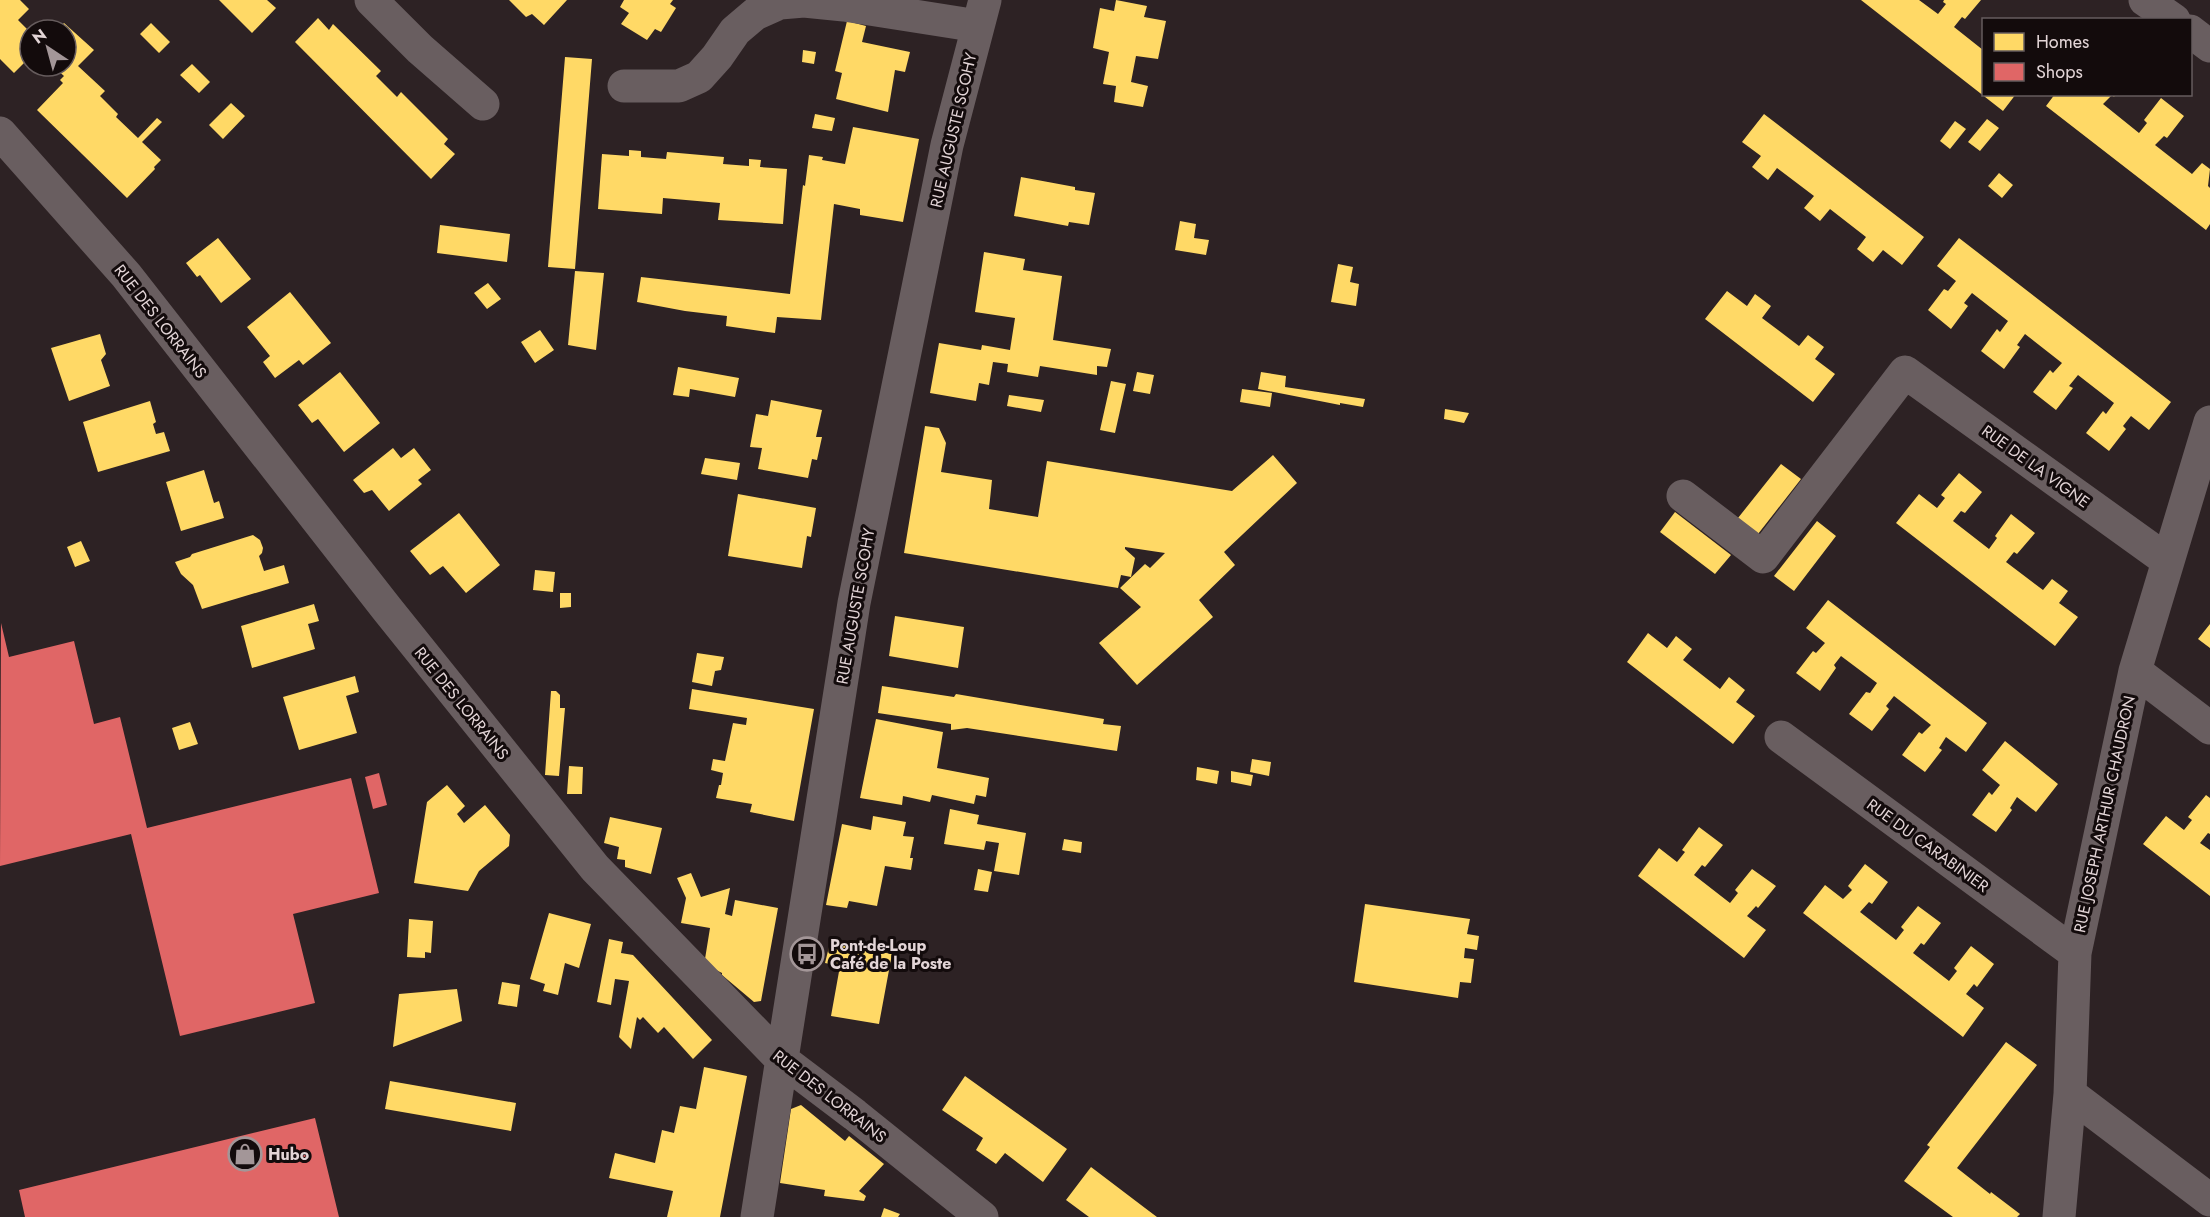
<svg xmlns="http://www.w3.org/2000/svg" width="2210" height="1217" font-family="Jost,sans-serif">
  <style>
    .homes { fill: #ffd966 }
    .shops { fill: #e06666 }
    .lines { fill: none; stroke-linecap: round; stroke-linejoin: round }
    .minor { stroke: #695e60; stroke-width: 33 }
    .labels { text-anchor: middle; stroke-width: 6; stroke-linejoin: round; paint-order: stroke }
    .street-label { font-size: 16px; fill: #e3d5d7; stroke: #130b0c }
    .poi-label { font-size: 16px; font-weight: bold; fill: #e3d5d7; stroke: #130b0c; text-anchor: start }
  </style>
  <rect width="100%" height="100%" fill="#2d2224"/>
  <path class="homes" d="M0,0H20L29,9L18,20L30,32V57L14,73L0,59Z
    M219,0H267L276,8L252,33Z
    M509,0H567L544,25L532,14L526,17Z
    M624,0H673L670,4L676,8L661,32L655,29L647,40L621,24L629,13L620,7Z
    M1116,0L1147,6L1144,17L1166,21L1158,59L1136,56L1131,82L1148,86L1143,107L1114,102L1116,86L1103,84L1109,52L1093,48L1100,8L1114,11Z
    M1861,0H1919L1938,14L1946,4L1943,2L1944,0H1981L1965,19L1962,17L1954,27L1983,50V94H2016L2003,111Z
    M318,18L329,30L333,24L381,71L376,76L397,97L401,92L448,139L444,144L455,154L431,179L295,42Z
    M847,21L866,26L862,42L910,52L905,72L895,70L888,112L836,99L842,73L835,71Z
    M64,23L94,50L78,66L105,91L100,96L118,114L116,117L138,138L157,118L162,122L142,142L161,160L154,167L155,169L127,198L37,110L63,83L60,80L64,76L53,66H66V30H57Z
    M151,23L170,42L159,53L140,34Z
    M803,50L816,52L814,64L802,62Z
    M565,57L592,59L575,269L548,267Z
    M192,64L210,82L199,93L180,75Z
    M2055,94H2116L2114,97L2112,95L2103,104L2139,133L2147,123L2144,120L2161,98L2184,116L2167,138L2164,136L2155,145L2192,174L2202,163L2210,169L2208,186L2210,188V224L2206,230L2046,106Z
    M231,103L245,116L223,139L209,125Z
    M815,114L835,118L832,131L812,128Z
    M1764,114L1924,237L1902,265L1883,250L1873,262L1857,249L1866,237L1830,209L1820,221L1804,208L1814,196L1777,168L1768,180L1752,167L1761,156L1742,142Z
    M1987,119L1999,128L1980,151L1968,142Z
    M1955,121L1966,129L1950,149L1940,141Z
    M853,127L919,139L903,222L860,215V209L834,204L821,320L777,317L775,333L726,326L727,316L685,311L637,302L641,277L790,294L803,185L805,186L809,155L823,157L822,160L845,164Z
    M629,150L641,151V157L666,159L667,152L724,157L723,164L749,166V159L761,160L760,167L787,169L783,224L718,220L720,203L663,198L662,214L598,209L602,154L629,156Z
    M1999,173L2013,185L2002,198L1988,186Z
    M1021,177L1075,187V190L1095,193L1089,225L1069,222L1068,226L1014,216Z
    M1180,221L1196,224L1194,238L1209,240L1206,255L1175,250Z
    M440,225L510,234L507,262L437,253Z
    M218,238L251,279L221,303L200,275L197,277L186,263Z
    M1959,238L2171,402L2149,430L2131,416L2123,426L2126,429L2109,451L2086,433L2103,411L2106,414L2114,403L2078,375L2069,386L2073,388L2056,410L2033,392L2050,370L2053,373L2062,363L2025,334L2017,345L2020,347L2004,369L1981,351L1997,329L2000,332L2008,321L1972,293L1964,303L1968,306L1951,329L1928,310L1944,289L1948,291L1956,281L1937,266Z
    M984,252L1025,259L1023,270L1062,276L1053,340L1111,349L1107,367L1097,366V375L1040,366L1038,377L1007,372L1008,364L993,362L989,385L979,383L976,401L930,393L939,343L981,350L982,345L1010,350L1015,318L975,312Z
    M1338,264L1353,267L1350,282L1359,284L1356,306L1331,302Z
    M575,271L604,273L596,350L568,345Z
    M488,283L501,299L487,309L474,293Z
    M1727,291L1747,306L1755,294L1771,306L1762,318L1799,346L1808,335L1824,347L1815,359L1835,374L1813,402L1705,319Z
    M290,292L331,343L303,365L299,360L275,378L263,362L270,356L247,327Z
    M540,330L554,350L535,363L521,342Z
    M100,334L106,354L101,360L110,386L69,401L51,348Z
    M678,367L739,378L735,397L690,389L689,397L673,395Z
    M340,372L380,423L344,452L318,419L312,423L298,405Z
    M1137,372L1154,375L1150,394L1133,391Z
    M1261,372L1286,376L1285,387L1365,399L1363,407L1340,403V405L1258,389Z
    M1111,381L1126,384L1115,433L1100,430Z
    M1242,389L1272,393L1270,407L1240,402Z
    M1009,395L1044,400L1041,412L1007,406Z
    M771,400L822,410L816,437H822L817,460L812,459L808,478L758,469L762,448L750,447L756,414L768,416Z
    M150,401L156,422L153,424L156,434L164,432L170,451L98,472L83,422Z
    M1445,409L1469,413L1464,423L1444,419Z
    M925,426L939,428L946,443L941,472L992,480L989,509L1038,517L1047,461L1232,491L1273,455L1297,483L1224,552L1235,565L1199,600L1213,617L1137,685L1099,643L1141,607L1120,588L1145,564L1150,568L1165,553L1125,547V549L1135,558L1131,577L1121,575L1118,588L904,553Z
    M393,448L401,458L414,448L431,470L418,480L422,484L389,511L372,490L364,493L353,480Z
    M705,458L740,463L737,480L701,474Z
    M1781,464L1801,479L1758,534L1738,518Z
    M204,470L214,503L219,501L224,518L181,531L166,482Z
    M1959,473L1982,492L1965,513L1961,511L1953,521L1989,549L1997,538L1995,536L2011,514L2035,533L2017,554L2014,552L2006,562L2043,590L2052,579L2068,591L2059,603L2078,617L2055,646L1896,523L1919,494L1937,508L1945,498L1941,495Z
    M738,494L816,508L811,537L807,536L802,568L728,556Z
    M1675,512L1731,555L1715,574L1660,532Z
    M459,513L500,565L466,593L443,566L430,575L410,551Z
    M1817,521L1836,536L1794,591L1774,576Z
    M253,535L260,540L263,548L262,553L259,556L264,571L284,565L289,583L202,609L193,585L181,574L175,562L190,557L192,554Z
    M81,541L90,561L75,567L67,547Z
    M535,570L555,572L553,592L533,590Z
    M560,593H571V607L560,608Z
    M1828,600L1987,723L1966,752L1946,737L1939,748L1942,750L1925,772L1902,755L1919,732L1922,734L1931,725L1912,710L1894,696L1886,706L1889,709L1872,731L1849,714L1866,692L1870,693L1877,683L1841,656L1834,665L1836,668L1820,691L1796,673L1813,651L1816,653L1825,643L1806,628Z
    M314,604L319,621L308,624L315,649L252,668L241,626Z
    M895,616L964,627L958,668L889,656Z
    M2210,624V648L2198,639Z
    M1648,633L1667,648L1676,636L1692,649L1683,660L1720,689L1729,677L1745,690L1736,702L1755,716L1733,744L1627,662Z
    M697,653L724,657L721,670L715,671L712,686L692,682Z
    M355,676L359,692L346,696L357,733L299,750L283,697Z
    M882,686L954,697L956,694L1104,719L1103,724L1121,726L1117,751L967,728L951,730V724L878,713Z
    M692,689L814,709L794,821L750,812L752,804L716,798L719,785H721L723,773L711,770L713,759L725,761L733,723L746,725L747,718L689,709Z
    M551,691H556L560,695V708H565L559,776L545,775Z
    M876,719L943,732L937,768L989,778L986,797L976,795L974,804L932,795L930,802L903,796L902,805L860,798Z
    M190,722L198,744L179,750L172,728Z
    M2005,741L2058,784L2036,812L2017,797L2010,808L2012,810L1996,832L1972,815L1989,792L1992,795L2000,785L1982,770Z
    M1252,759L1271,762L1269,776L1250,772Z
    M569,766L583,767L582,794H567Z
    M1197,767L1219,771L1217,784L1196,780Z
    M1231,771L1253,775L1251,786L1231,782Z
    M447,785L465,806L457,814L464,823L485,805L510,835L509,846L479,871L468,891L414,883L427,802Z
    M2206,795L2210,798V834L2208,833L2200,843L2210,850V896L2143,844L2166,816L2184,830L2192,820L2188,817Z
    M950,809L979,815L977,824L1026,833L1019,875L994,871L999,843L986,841L984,850L944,844Z
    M873,816L906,822L903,836L914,837L910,858H913L911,870L885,866L877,906L849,901L847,908L826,905L842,824L871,830Z
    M610,817L662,828L651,874L625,867V860L617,859L619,847L604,843Z
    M1699,827L1723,845L1705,867L1702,865L1694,875L1730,903L1738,893L1735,890L1752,869L1776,886L1758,908L1756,906L1747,916L1766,930L1744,958L1638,876L1659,848L1677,862L1685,852L1682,850Z
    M1064,839L1082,842L1081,853L1062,850Z
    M1865,864L1888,882L1872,904L1869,902L1860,912L1896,940L1904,930L1901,927L1918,906L1941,923L1924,945L1921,943L1913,953L1949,981L1957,971L1954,968L1971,946L1994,964L1977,987L1974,984L1966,994L1984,1008L1963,1037L1803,913L1825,885L1843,899L1852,890L1848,886Z
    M978,869L992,872L988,892L974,890Z
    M691,873L701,897L730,888L725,914L732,916L735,900L778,908L761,1001L754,1002L722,975V973L714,969L705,959L710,928L681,923L686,898L677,878Z
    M1365,904L1470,919L1467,934L1479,936L1477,950L1465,948L1464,958L1474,959L1471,983L1460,982L1458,998L1354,982Z
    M549,913L591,924L579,968L565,963L558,995L543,991L545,984L530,979Z
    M409,919L433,921L431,953L425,952V958L407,957Z
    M609,939L623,942L621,953L633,955L712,1040L693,1059L664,1027L658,1033L643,1017L640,1020L637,1017L631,1049L619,1037L629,981L615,979L611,1005L597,1002Z
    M830,943L892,954L879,1024L831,1016L840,966L825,963Z
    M502,982L520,985L517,1007L498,1004Z
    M457,989L462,1021L393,1047L399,994Z
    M2006,1042L2037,1065L1957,1168L1990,1194L1991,1192L2020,1214L2017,1217H1953L1904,1181L1930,1147L1927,1145Z
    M704,1067L747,1076L720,1217H667L673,1191L609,1178L615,1153L655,1163L662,1130L674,1133L680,1106L696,1109Z
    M965,1076L1067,1149L1043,1182L1005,1153L996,1164L976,1150L983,1138L942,1110Z
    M390,1081L516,1103L511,1131L385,1109Z
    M801,1105L845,1141L849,1136L884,1164L859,1191L866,1196L864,1201L824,1196L825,1190L780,1183L791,1109Z
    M1091,1167L1145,1208L1157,1217H1089L1066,1200Z
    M884,1208L900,1214L898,1217H881Z"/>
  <path class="shops" d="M1,623L9,657L74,641L94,724L120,717L147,828L351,778L379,893L293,914L315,1003L180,1036L131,834L0,866Z
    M379,773L387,805L373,809L365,777Z
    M315,1118L339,1217H25L19,1190Z"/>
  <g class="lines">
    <path class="minor" d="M371,0L420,49L483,104
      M2145,0L2174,20
      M2190,31L2210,46
      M624,86H679L699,77L717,57L735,31L755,14L780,3L804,1L844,5L978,26
      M0,133L126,275L387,609L595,868L781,1059L855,1115L982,1217
      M1683,496L1763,557L1905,372L2168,561
      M2135,671L2210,728
      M1781,737L2075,953
      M2070,1094L2210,1200
      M757,1217L854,603L947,145L985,0
      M2059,1217L2070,1094L2075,953L2135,671L2210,422"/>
  </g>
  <defs>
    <g id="bus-ring" transform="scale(1.725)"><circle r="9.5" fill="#130b0c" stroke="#a39698" stroke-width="1.5"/><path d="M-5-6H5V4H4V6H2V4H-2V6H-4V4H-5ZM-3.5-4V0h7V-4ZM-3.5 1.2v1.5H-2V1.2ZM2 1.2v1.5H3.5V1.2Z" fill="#a39698"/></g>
    <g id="shop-ring" transform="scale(1.725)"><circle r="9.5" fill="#130b0c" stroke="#a39698" stroke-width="1.5"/><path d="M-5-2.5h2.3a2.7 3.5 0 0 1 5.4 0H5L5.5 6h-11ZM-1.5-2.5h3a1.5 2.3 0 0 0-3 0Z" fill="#a39698"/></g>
  </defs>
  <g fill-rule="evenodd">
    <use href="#bus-ring" x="807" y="954"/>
    <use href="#shop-ring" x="245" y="1154"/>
  </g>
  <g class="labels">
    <g class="street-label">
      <text transform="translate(953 130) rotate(-77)" y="6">RUE AUGUSTE SCOHY</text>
      <text transform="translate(161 321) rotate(52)" y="6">RUE DES LORRAINS</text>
      <text transform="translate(2036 466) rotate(36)" y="6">RUE DE LA VIGNE</text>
      <text transform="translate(855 606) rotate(-80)" y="6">RUE AUGUSTE SCOHY</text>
      <text transform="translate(462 703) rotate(51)" y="6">RUE DES LORRAINS</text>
      <text transform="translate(2104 814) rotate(-78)" y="6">RUE JOSEPH ARTHUR CHAUDRON</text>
      <text transform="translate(1928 845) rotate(36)" y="6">RUE DU CARABINIER</text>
      <text transform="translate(830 1096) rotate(38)" y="6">RUE DES LORRAINS</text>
    </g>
    <g class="poi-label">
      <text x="830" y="951">Pont-de-Loup<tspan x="830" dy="18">Café de la Poste</tspan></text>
      <text x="268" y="1160">Hubo</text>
    </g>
  </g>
  <rect x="1982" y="18" width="210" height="78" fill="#130b0c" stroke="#665c5d" stroke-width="1.5"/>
  <rect x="1994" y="33" width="30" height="18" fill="#ffd966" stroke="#665c5d" stroke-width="1.5"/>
  <text x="2036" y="48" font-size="18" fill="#e3d5d7">Homes</text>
  <rect x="1994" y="63" width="30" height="18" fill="#e06666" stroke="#665c5d" stroke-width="1.5"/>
  <text x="2036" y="78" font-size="18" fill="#e3d5d7">Shops</text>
  <g transform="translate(48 48) rotate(324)"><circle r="28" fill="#130b0c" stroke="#665c5d" stroke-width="1.5"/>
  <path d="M0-4.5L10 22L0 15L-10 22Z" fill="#a39698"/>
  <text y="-9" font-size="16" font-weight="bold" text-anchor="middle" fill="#e3d5d7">N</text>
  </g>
</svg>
